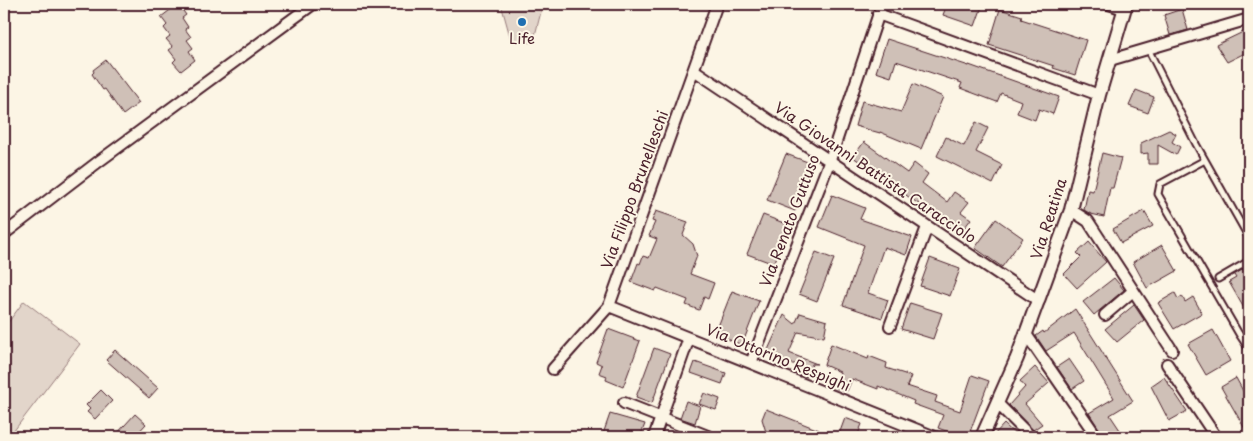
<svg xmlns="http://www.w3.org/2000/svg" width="1253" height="441" font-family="'Playpen Sans',sans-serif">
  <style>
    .green { fill: #e2d5ca; stroke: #967a7a }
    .building { fill: #cfc0b7; stroke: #4a1f2b }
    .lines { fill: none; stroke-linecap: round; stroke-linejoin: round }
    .service-casing { stroke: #4a1f2b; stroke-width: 9 }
    .minor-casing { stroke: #4a1f2b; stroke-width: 14 }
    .tertiary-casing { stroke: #4a1f2b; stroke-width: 16 }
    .service { stroke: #fcf5e5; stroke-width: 5 }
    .minor { stroke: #fcf5e5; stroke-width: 10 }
    .tertiary { stroke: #fcf5e5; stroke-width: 12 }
    .poi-dot { fill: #1f6fb2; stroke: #fcf5e5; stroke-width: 2 }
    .labels { text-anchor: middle; stroke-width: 4; stroke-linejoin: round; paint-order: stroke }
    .poi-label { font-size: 15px; fill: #4a1f2b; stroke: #fcf5e5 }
    .street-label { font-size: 15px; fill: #4a1f2b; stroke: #fcf5e5 }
  </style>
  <rect width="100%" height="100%" fill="#fcf5e5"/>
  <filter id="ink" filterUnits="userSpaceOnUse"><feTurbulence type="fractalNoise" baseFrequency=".02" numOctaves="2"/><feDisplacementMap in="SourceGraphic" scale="10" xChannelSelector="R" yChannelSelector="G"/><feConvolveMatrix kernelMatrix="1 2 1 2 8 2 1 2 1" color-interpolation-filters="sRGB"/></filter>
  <g filter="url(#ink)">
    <path class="green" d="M501,4H543L533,43L511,40Z
      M24,301L80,344L13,432L4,425V328Z"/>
    <path class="building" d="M178,4L186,15L182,18L188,27L185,29L191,37L187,40L193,48L189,51L195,60L181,71L173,62L176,59L169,50L173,47L166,39L170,36L164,28L167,25L161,17Z
      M947,4H983L975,26L943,15Z
      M1000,9L1022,16L1021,19L1086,40L1075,75L1053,68L1054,66L989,45Z
      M1182,9L1188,30L1170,35L1164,15Z
      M1243,32L1249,43V51L1227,62L1216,45Z
      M887,39L969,66V65L1059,97L1053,114L1039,109L1035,120L1017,113L1021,101L1001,93L997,102L960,88L962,83L896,61L891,77L876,72Z
      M106,60L139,103L123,115L105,89L103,90L92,74L94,72L93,70Z
      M913,84L943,97L921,149L880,132V133L855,126L862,101L901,112Z
      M1136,90L1154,97L1148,113L1129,106Z
      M976,122L988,128L976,152L1002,165L993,184L937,156L946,137L964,146Z
      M1169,130L1176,134L1172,142L1180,147L1176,155L1158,145V164H1148V153L1141,154V143Z
      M864,142L907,173L914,163L928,174L922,183L947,202L954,192L969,202L961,212L971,219L959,235L929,211L887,182L888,181L853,157Z
      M1102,153L1121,158L1113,188H1110L1104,217L1091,214L1084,210L1088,190L1093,191Z
      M786,154L813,164L795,211L767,200Z
      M832,195L865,208L860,219L912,237L906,255L884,247L868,293L888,300L882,318L843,305L864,245L819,227Z
      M656,211L688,222L683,235L693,244L697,256L690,274L714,283L708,299L704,297L699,310L686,305L688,300L657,288L655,291L631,282L638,263L640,264L643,256L649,258L657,239L649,236L655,222L652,221Z
      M1144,211L1153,226L1121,243L1113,229Z
      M763,215L789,225L774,264L747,254Z
      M996,219L1023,238L1002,267L975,248Z
      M1089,242L1106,262L1077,288L1064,274L1081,257L1077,253Z
      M1162,245L1177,271L1147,288L1133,262Z
      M816,252L834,259L817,301L799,294Z
      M930,258L960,269L950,296L920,286Z
      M1245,268L1249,275V317L1229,282L1236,278L1234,275Z
      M1114,278L1124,290L1094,315L1083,302Z
      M732,291L759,301L742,345L715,334Z
      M1175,293L1178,299L1182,296L1185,302L1193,297L1202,313L1174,329L1158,303Z
      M910,303L942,313L933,339L901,329Z
      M1134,305L1144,320L1117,342L1105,329Z
      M1075,309L1133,401L1110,415L1120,430L1109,437H1104L1089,413L1114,398L1074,333L1046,351L1036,336L1043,331L1044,333Z
      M800,313L827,321L824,337L798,332L789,353L817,364H812L807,377L794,372L797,364H779L767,352L784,315L795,324Z
      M608,329L640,341L623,387L606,380L607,376L599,373L602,365L596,362Z
      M1213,330L1230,361L1206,375L1188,344Z
      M831,344L868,359L869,356L887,363L886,368L911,376L907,386L937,396L935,402L960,411L972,375L989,381L968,437H962L938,428L943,415L913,404L914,401L878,386V389L852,379L847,391L835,388L840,372L824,365Z
      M654,348L670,354L652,403L636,397Z
      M115,350L158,388L149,398L106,360Z
      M1069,359L1084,381L1072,389L1057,367Z
      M695,362L726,373L722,384L691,373Z
      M1035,367L1049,383L1025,404L1042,424L1033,430L1009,405L1025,387L1020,381Z
      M1164,377L1187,411L1169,421L1151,386Z
      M1236,378L1249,402V436L1221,387Z
      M101,390L112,401L95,419L87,412L90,409L86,405Z
      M704,393L720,399L716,410L699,404Z
      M686,401L700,406L695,423L680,418Z
      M766,409L819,430L816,437H781L766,432L762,419Z
      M135,414L146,424L134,437H114Z
      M610,414L645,424L640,437H613L603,434Z
      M845,418L862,424L857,437H838Z
      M1004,424L1018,437H992Z"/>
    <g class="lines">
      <g class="service-casing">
        <path id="service" d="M1148,49L1196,144L1249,238
          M1205,160L1160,184L1158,194L1239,334L1249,349
          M1218,279L1249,261"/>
      </g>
      <g class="minor-casing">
        <path id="minor" d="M1109,4L1124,9
          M878,14L1099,95
          M1110,60L1249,19
          M694,70L1039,301
          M1071,210L1088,221L1172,350
          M4,234L98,162L313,4
          M609,306L935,437
          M1105,315L1133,291
          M890,326L927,227
          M1026,334L1097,437
          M751,363L830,160L882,4
          M1167,364L1216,437
          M553,369L609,306L717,4
          M624,403L710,437
          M997,403L1031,437
          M654,437L689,338"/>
      </g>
      <g class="tertiary-casing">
        <path id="tertiary" d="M982,437L1017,358L1071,210L1099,95L1126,4"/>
      </g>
      <use href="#service" class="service"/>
      <use href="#minor" class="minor"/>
      <use href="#tertiary" class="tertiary"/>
    </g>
  </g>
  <circle class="poi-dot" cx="522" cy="22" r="5"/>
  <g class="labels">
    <g class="poi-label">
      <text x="522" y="44">Life</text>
    </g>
    <g class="street-label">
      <text transform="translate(875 173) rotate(34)" y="5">Via Giovanni Battista Caracciolo</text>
      <text transform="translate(635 190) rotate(-70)" y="5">Via Filippo Brunelleschi</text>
      <text transform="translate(1049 219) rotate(-72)" y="5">Via Reatina</text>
      <text transform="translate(790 221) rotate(-69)" y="5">Via Renato Guttuso</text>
      <text transform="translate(778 358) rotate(22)" y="5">Via Ottorino Respighi</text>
    </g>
  </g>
  <rect width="1253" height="441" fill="none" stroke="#fcf5e5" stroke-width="20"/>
  <rect x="10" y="10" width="1233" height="421" fill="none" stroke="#4a1f2b" stroke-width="2" filter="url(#ink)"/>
</svg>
